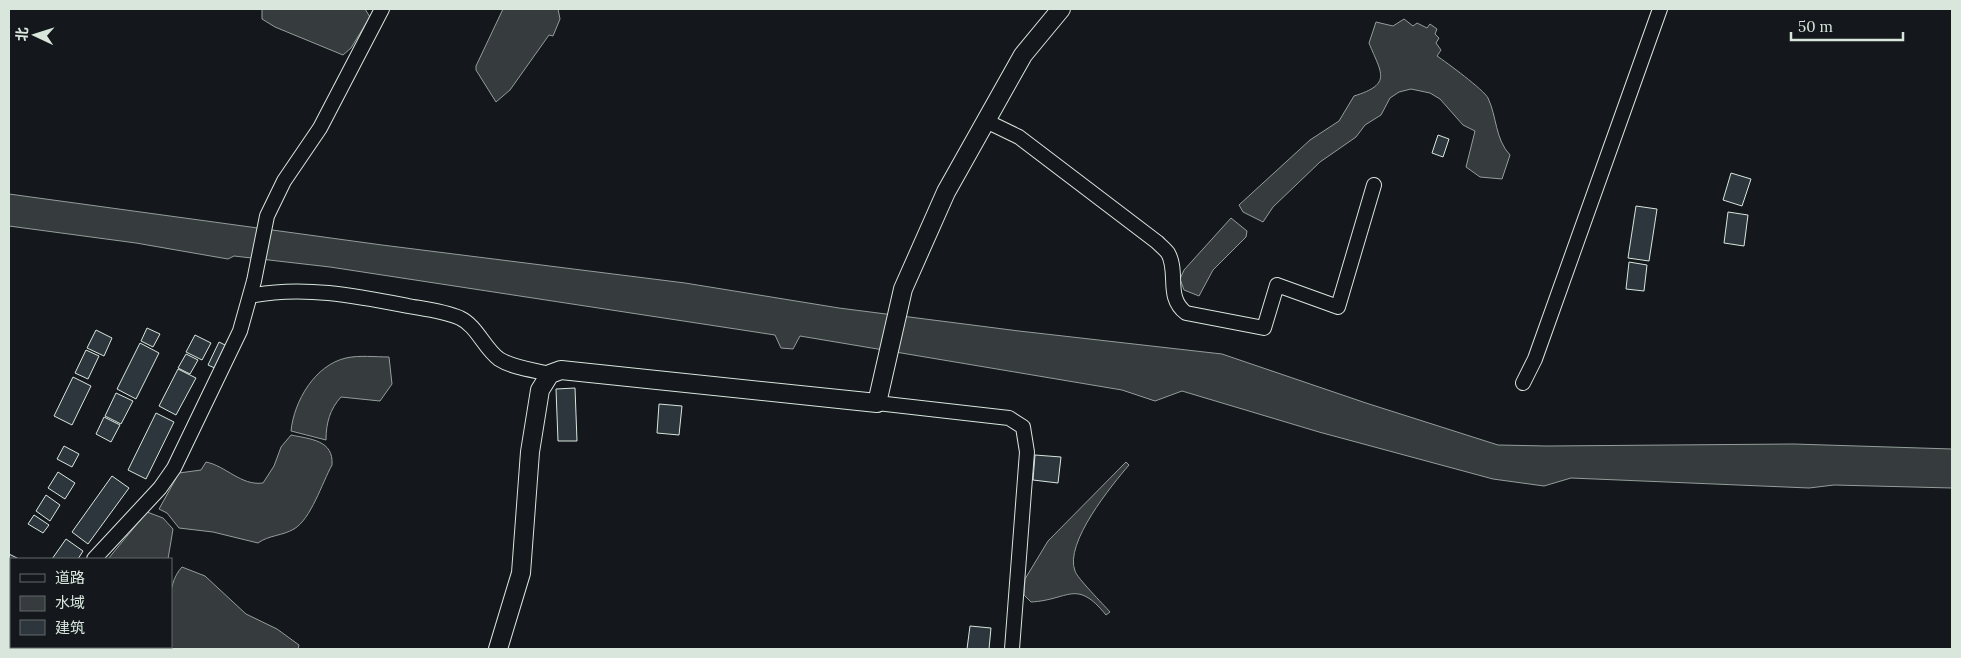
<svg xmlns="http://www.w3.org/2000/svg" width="1961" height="658" font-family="Lora,'Noto Sans SC',serif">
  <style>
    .water { fill: #363b3e; stroke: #939e99 }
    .building { fill: #2c363c; stroke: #d8e6dc }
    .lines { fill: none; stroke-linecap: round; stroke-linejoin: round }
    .minor-casing { stroke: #d8e6dc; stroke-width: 16 }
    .tertiary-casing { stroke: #d8e6dc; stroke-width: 20 }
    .minor { stroke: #14181c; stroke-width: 14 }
    .tertiary { stroke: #14181c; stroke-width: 18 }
  </style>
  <rect width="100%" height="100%" fill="#14181c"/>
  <path class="water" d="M262,9H365L370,17L351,48L343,55L275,27L262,19Z
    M503,9H558L560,19L553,36L549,35L510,90L496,102L476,70V66Z
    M1404,19L1413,26L1417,23L1427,28L1430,24L1437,29L1435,34L1439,38L1436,43L1441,50L1437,56C1446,62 1484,90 1488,98C1497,117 1495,139 1510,155L1502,179L1480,177L1466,167L1475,131L1463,125L1440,99L1430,93L1411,89L1399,92L1390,98L1381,115L1365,125L1356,137L1320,162L1273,207L1263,222L1243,212L1239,205L1310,140L1339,121L1354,96C1393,84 1381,73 1369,43L1376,22L1393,26Z
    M9,194L382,245L685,283L839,308L1019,331L1222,354L1366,403L1498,445L1547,446L1794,444L1952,449V488L1834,485L1809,488L1571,478L1544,486L1493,479L1319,432L1182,391L1155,401L1122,390L800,336L793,349L781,348L775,335L330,267L234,256L228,259L136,243L9,226Z
    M1231,218L1247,231L1246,237L1213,270L1199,296L1184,290L1180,279L1184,270Z
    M389,357L392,384L380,401L341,397C330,409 326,423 326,440L291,431C294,401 315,365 346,358C359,355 376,357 389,357Z
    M291,435C310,439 334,440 332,465C322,483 311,519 294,529C282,536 269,535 258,543L213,532L179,528L167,513L159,509L179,473L201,470L206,462C226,466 241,486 263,483L274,466L281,447Z
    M1126,462L1129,465C1112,485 1064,543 1075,571C1077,578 1103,604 1110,612L1106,615C1076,578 1069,600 1031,602L1024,595L1025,579L1048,541Z
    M147,512L163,518L173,529L168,559H108Z
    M182,567L205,576L246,614L277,629L299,645L298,649H135L138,647H171C171,622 164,586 182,567Z"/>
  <path class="building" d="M1438,135L1449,139L1443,157L1432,153Z
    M1731,173L1751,179L1742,206L1723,200Z
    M1636,206L1657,209L1649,261L1628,258Z
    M1728,212L1748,215L1744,246L1724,243Z
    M1629,262L1647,265L1644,291L1626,289Z
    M147,328L160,334L153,347L141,341Z
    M96,330L112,338L104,356L87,348Z
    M195,335L211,343L202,360L186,352Z
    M219,342L227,346L217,369L208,365Z
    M140,343L159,353L136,399L117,389Z
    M86,350L99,356L88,379L75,373Z
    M186,354L198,360L190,374L178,368Z
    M178,369L196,378L176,415L159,406Z
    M73,377L91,386L72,425L54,416Z
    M575,388L577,441H558L556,389Z
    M116,393L133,401L121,424L105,416Z
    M659,404L682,406L679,435L657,433Z
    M156,413L174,422L146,479L128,470Z
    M104,417L120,425L111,442L96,434Z
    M64,446L79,454L72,467L57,459Z
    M1035,455L1061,457L1058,483L1033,480Z
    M58,472L75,483L65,499L48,488Z
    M112,476L129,488L88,544L72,532Z
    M46,495L60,505L50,521L36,511Z
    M34,515L49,525L43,533L28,524Z
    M66,539L83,551L78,559H52Z
    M9,554L19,559H11V577L9,576Z
    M970,626L991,628L989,649H967Z"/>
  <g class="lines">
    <g class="minor-casing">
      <path id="minor" d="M986,121L1019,137L1157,242C1160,245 1165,249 1168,253C1179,273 1165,297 1186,313L1264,328L1277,285L1338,307L1374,185
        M250,296C302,285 357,296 408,306C425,309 444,311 460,318C477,326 484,348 499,359C513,368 534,370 550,374
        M1523,383L1535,359L1660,9
        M877,403L1009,418L1023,427L1027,452L1012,649
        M94,559L160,488L174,468L240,331L254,281L267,216L284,181L320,128L382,9
        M9,634L11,633"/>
    </g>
    <g class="tertiary-casing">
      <path id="tertiary" d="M498,649L521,573L530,452L540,390L550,374L561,370L877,403L903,289L946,192L1023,55L1061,9"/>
    </g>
    <use href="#minor" class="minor"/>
    <use href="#tertiary" class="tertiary"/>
  </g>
  <rect width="1961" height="658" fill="none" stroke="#d8e6dc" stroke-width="20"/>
  <rect x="10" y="558" width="162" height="90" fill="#14181c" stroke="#626a69"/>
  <rect x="20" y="574" width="25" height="8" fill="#14181c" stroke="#626a69"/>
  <text x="55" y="583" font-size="15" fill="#d8e6dc">道路</text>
  <rect x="20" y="596" width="25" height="15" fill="#363b3e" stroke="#626a69"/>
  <text x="55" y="608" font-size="15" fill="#d8e6dc">水域</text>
  <rect x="20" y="620" width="25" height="15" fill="#2c363c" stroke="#626a69"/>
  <text x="55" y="633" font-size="15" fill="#d8e6dc">建筑</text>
  <g transform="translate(35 35) rotate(274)" stroke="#14181c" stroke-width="4" paint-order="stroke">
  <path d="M0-4L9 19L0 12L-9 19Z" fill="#d8e6dc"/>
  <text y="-8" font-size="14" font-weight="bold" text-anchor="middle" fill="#d8e6dc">北</text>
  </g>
  <path d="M1791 32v8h112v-8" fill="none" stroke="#d8e6dc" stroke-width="2.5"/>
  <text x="1798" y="32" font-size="15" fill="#d8e6dc" stroke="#14181c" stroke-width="4" paint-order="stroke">50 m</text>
</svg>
